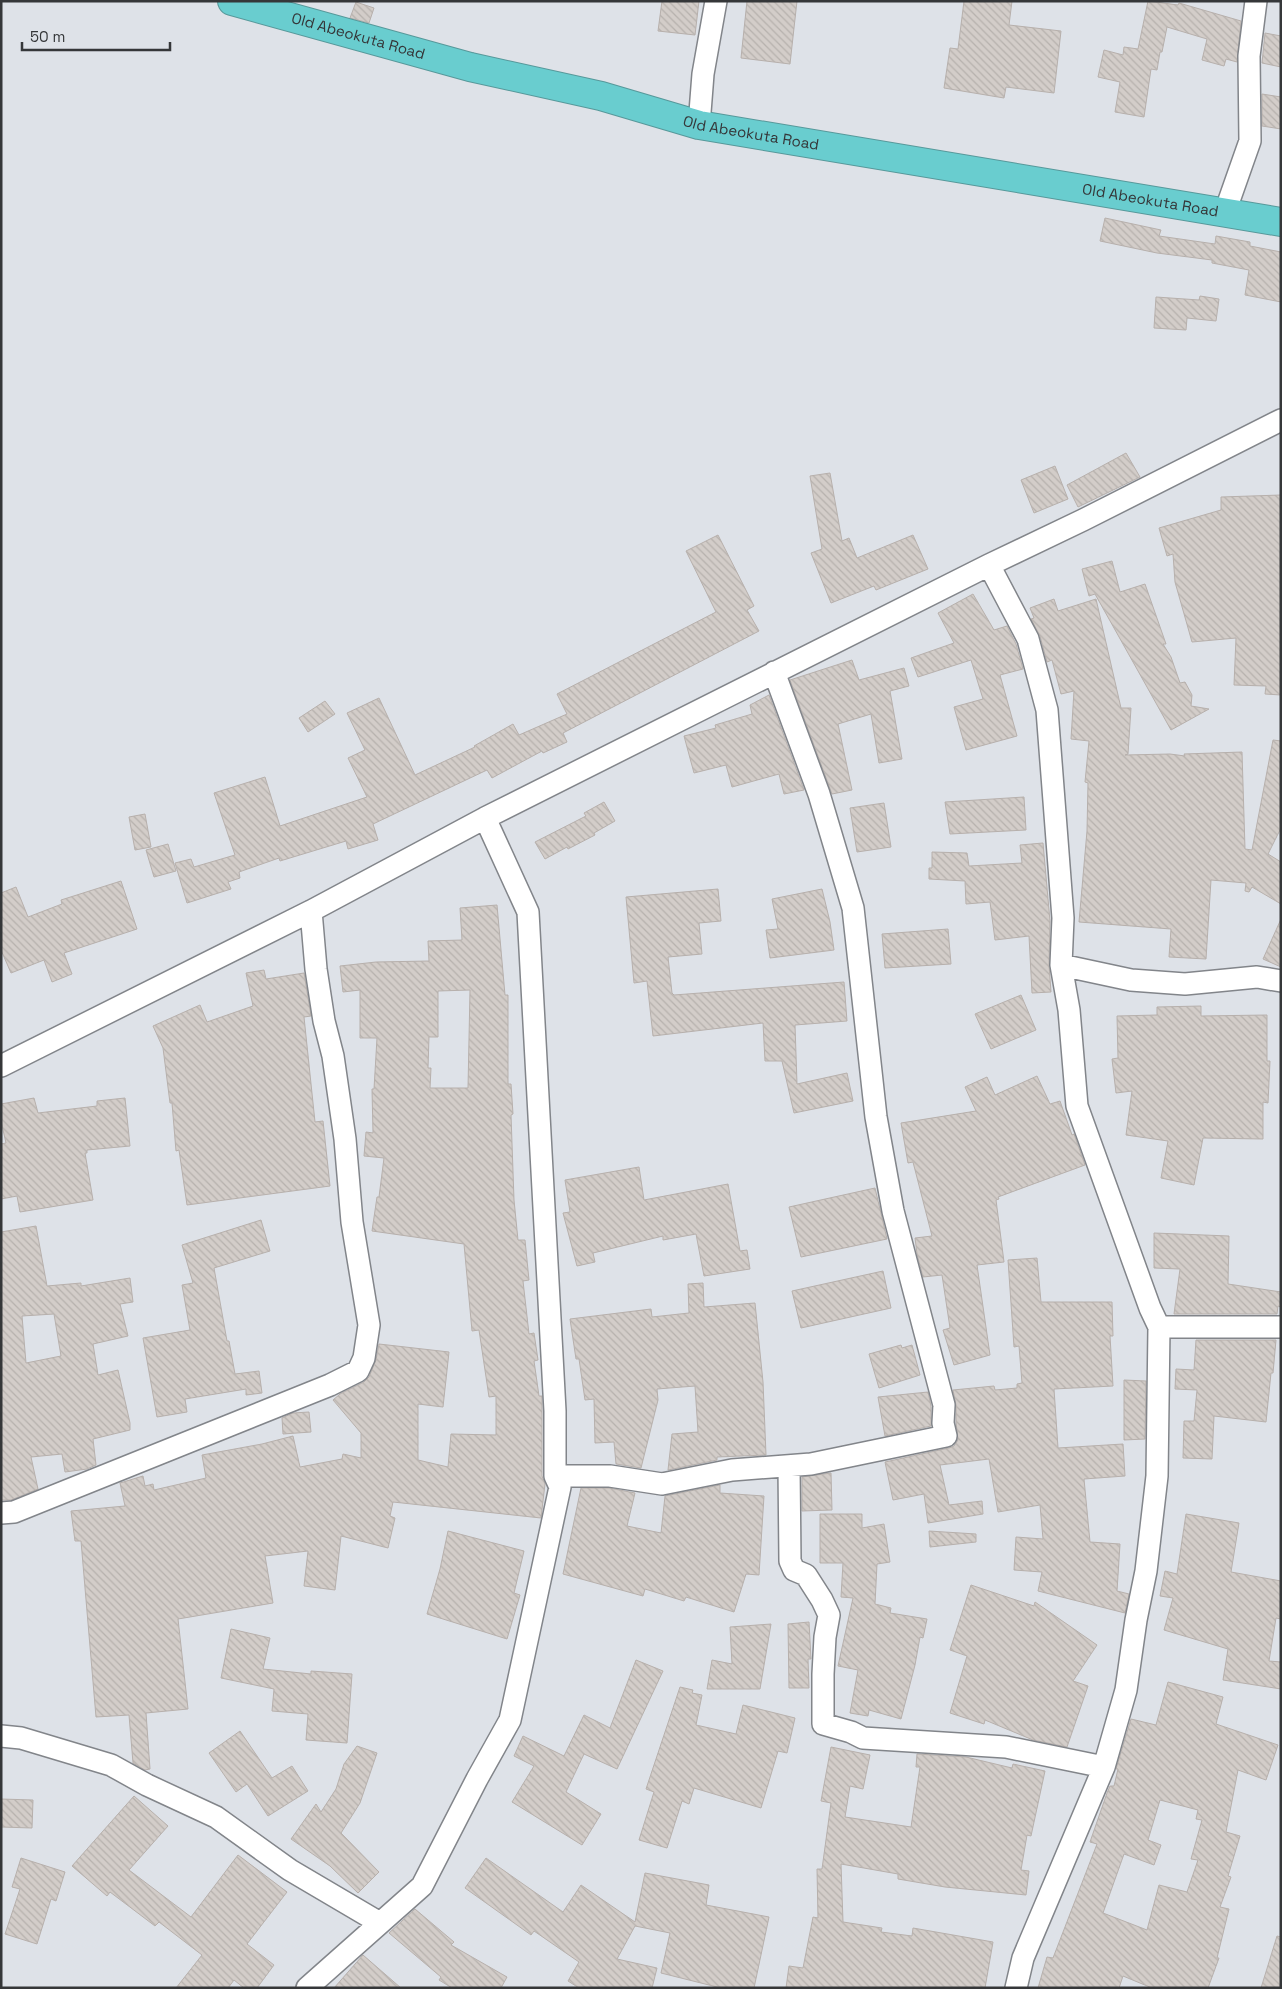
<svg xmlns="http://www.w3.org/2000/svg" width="1282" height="1989" font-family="'Space Grotesk',sans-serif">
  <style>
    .building { fill: url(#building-back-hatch); stroke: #b7b0ac; fill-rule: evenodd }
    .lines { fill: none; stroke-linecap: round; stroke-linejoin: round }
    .minor-casing { stroke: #82858a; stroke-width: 24 }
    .highway-casing { stroke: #57989a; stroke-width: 30 }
    .minor { stroke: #fff; stroke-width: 21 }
    .highway { stroke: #69cdcf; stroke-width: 28 }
    .labels { text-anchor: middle; stroke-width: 4; stroke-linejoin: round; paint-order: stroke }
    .street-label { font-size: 15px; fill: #353739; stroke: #dee2e8 }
  </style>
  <defs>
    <pattern id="building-back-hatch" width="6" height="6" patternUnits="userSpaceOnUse" patternTransform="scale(1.25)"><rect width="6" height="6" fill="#d3cdc9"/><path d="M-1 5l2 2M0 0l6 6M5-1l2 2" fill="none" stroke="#b6b1ad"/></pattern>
  </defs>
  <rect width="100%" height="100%" fill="#dee2e8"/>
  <path class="building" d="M662,1H699L695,35L658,31Z
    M747,1H797L790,64L741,58Z
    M964,1H1012L1009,25L1061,31L1054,93L1006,87L1004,98L944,88L950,48L958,49Z
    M1148,1L1178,5L1179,3L1241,21L1237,62L1226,59L1224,66L1202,60L1207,39L1167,27L1162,52H1160L1157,70L1151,69L1144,117L1115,112L1120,82L1098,77L1104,50L1123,55L1124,47L1138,49Z
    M356,2L374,8L369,23L350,18Z
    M1265,33L1281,36V67L1262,63Z
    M1262,94L1281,97V129L1262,126Z
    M1105,218L1161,230L1159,236L1215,244L1216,236L1250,242V246L1281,252V302L1245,295L1249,270L1212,263V260L1157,253L1100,241Z
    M1200,296L1219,299L1216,321L1187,318L1186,330L1154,328L1156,297L1199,300Z
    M1126,453L1140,477L1078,507L1067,485Z
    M1055,466L1068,499L1034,513L1021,480Z
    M830,473L842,541L849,538L857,558L913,535L928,569L876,590L874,586L831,603L811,553L822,549L810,476Z
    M1281,495V695L1265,694L1266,686L1234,685L1236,638L1192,642L1175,582L1173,554L1167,556L1159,528L1221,510V497Z
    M718,535L754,606L747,610L759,631L563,733L567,742L543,753L542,751L492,778L487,770L373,824L378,840L348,849L346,841L280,861L279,858L239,872L240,878L228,882L231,889L187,903L175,863L191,859L194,867L235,855L214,793L265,777L280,826L367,797L348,758L365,750L347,713L379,698L415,775L475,747L474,746L513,724L519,735L567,714L557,694L716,612L686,551Z
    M1112,561L1120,592L1145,584L1166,644H1163L1171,657L1180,683L1185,682L1192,695L1191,706L1209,709L1171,730L1095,594L1089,596L1082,569Z
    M973,594L994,630L1007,626L1016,644L1023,669L1000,675L1017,736L966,750L954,707L983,699L971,660L918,677L911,658L954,643L938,613Z
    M1054,599L1058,611L1096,599L1121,708H1131L1128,754L1125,755L1170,754L1185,756L1184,754L1242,752L1245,849L1252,850L1273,740L1281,741V828L1268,854L1281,862V904L1252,887L1249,892L1245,891L1246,883L1211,880L1206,959L1169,957L1171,929L1079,922L1087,831L1088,783L1085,782L1089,741L1071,739L1074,691L1061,694L1052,660L1047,662L1040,636L1031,619L1034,618L1030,608Z
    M852,660L859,680L904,668L909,686L890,691L902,759L879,763L871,714L838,724L852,790L832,794L790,680Z
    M769,695L804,790L784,794L779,774L732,787L726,765L694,773L684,736L716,728L715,725L752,714L750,705Z
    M325,701L335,714L308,732L299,718Z
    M1024,797L1026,830L950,834L945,802Z
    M604,802L615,821L594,833L595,835L568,849L567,847L545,859L535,842L586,816L584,813Z
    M884,803L891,847L857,852L850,808Z
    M145,814L151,847L135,850L129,817Z
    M1043,843L1050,921L1049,965L1051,992L1032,993L1029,936L995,940L990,902L966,904L965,881L929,879V868H932V852L967,853L969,866L1022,863L1020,845Z
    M168,844L176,871L154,877L146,850Z
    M121,881L137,929L64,953L72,974L52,982L44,960L11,973L1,950V893L16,887L28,917L62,904L61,900Z
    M718,889L721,921L699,923L702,954L668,957L672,993L674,995L844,982L847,1021L795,1025L797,1084L847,1073L853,1101L794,1113L782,1061H765L763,1023L653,1036L647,981L634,983L626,897Z
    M822,889L830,922L834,950L770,958L766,930L778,929L772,899Z
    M497,905L505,995H508V1084H511L513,1114L511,1115L514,1200L518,1240H525L529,1280L523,1281L529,1334L534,1333L538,1360L534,1361L539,1396H542V1476L545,1484L541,1518L393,1502L390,1516L395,1518L388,1548L341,1536L335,1590L304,1586L308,1551L265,1556L273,1603L178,1619L188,1709L146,1713L150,1769L145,1770L133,1763L129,1715L96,1717L81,1541H75L71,1511L125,1506L120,1483L143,1476L145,1486L153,1484L154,1490L206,1478L202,1455L262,1444L293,1436L300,1467L342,1459L343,1454L361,1458V1433L333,1400L340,1394L364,1382L369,1377L376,1360L379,1344L449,1352L443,1407L418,1404V1460L448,1467L451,1434L496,1435V1396L489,1397L479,1330L472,1331L464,1244L372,1231L377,1197H379L384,1158L364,1156L366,1132L373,1133L372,1089H374L377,1038H360V990L343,992L340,966L376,962L429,961L428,941L462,940L460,908ZM470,990L468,1088H430L431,1068H428L429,1037H438V991Z
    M1281,919V967L1263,959Z
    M948,929L951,964L885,968L882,934Z
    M264,970L266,979L304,973L311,1016L304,1017L315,1122L323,1121L330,1186L187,1205L179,1150L176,1151L172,1103H170L163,1048L153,1026L200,1005L207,1022L253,1006L246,973Z
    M1021,995L1036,1030L991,1049L975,1014Z
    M1201,1006V1016L1267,1015V1061H1270L1268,1103L1263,1102V1139L1203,1138L1194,1185L1161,1178L1168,1141L1126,1135L1132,1091L1116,1093L1112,1059L1118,1058L1117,1016L1157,1015V1007Z
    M1037,1076L1050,1104L1060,1101L1072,1135L1074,1134L1085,1165L998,1197L999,1199L996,1200L1004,1262L977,1265L990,1355L954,1365L943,1330L950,1328L942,1275L923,1277L917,1254L915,1238L932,1236L913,1162L908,1163L901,1123L976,1111L965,1087L987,1077L995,1095Z
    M34,1098L38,1113L97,1106V1101L125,1098L130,1146L87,1150V1153H85L93,1200L20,1212L17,1196L1,1199V1144L6,1143L1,1121V1104Z
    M639,1167L644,1200L728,1184L740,1251L747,1250L750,1269L704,1276L696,1234L663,1240V1236L593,1253L595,1262L577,1266L563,1213L570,1212L565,1180Z
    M875,1188L887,1239L801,1257L789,1207Z
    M261,1220L270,1251L214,1268L227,1341H229L235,1374L259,1371L262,1393L246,1395V1389L185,1399L187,1412L157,1417L143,1338L190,1330L182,1285L193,1283L182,1245Z
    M36,1226L47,1286L81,1283V1286L130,1278L133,1302L120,1304L128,1336L93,1344L98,1375L118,1370L130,1423V1430L93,1439L96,1465L87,1469L65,1472L62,1454L31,1457L38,1489L11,1500H1V1232ZM54,1314L61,1356L26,1363L22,1316Z
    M1154,1233L1229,1236L1228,1284L1281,1292V1307L1278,1306L1277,1314H1174L1180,1269L1154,1268Z
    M1037,1258L1041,1302H1112L1113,1336H1110L1113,1386L1054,1389L1058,1448L1123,1444L1125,1476L1084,1479L1090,1542L1120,1544L1117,1591L1129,1594L1125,1613L1038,1591L1042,1572L1014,1570L1016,1537L1043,1539L1040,1505L998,1512L989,1459L940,1465L949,1505L982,1501L983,1514L928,1523L924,1494L893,1500L885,1462L949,1448L954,1446L958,1440L956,1422V1405L953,1390L994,1386L995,1390L1017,1388V1384L1022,1383L1019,1346L1014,1347L1008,1260Z
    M883,1271L891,1308L801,1328L792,1291Z
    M703,1283L704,1307L755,1303L763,1382L766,1455L717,1457V1460L668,1470L672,1434L698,1432L695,1386L657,1389L658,1400L641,1468L616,1464L614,1442L595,1443L594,1399L585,1400L579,1359H576L570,1319L651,1309L652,1317L689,1313L688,1284Z
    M1196,1340H1276L1273,1373H1271L1266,1422L1214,1416L1212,1459L1183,1458L1184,1421H1194L1197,1390L1175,1389L1176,1369L1194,1370Z
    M901,1345L902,1348L912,1345L920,1375L879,1388L869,1354Z
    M1124,1380L1146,1381L1145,1439L1124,1440Z
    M928,1392L931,1406V1426L885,1436L878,1397Z
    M309,1412L311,1432L283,1434L282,1418L293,1413Z
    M831,1473L832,1510L802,1511V1477Z
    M720,1485V1493L764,1496L759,1575L746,1574L734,1612L686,1597L684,1601L645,1589L643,1596L563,1574L581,1488H609L635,1493L627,1526L661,1533L665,1496Z
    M820,1514H862V1528L884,1524L890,1562L877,1564L875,1604L891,1608L890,1613L927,1619L923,1638L920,1637L915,1665L901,1719L869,1710L868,1716L850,1713L858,1670L838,1666L853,1598L841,1597L843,1563H820Z
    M1186,1514L1239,1523L1231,1572L1281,1581V1619L1276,1618L1269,1661L1281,1662V1689L1223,1680L1228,1649L1164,1630L1173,1598L1160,1596L1165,1571L1177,1574Z
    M448,1531L524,1551L514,1593L520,1595L507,1639L427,1614L440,1569Z
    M929,1531L976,1534V1542L930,1547Z
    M971,1585L1034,1606L1035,1602L1097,1645L1073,1681L1088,1686L1067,1747L1033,1740L985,1720L984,1724L950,1713L967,1656L950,1650Z
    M809,1622L811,1659H808L809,1688H789L788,1624Z
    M771,1624L760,1689H707L712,1660L732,1664L730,1627Z
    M231,1629L270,1638L263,1669L311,1674V1671L352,1674L347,1743L306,1740L308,1714L272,1711L274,1689L221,1678Z
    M636,1660L663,1671L617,1769L584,1754L566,1792L601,1814L582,1845L512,1802L534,1766L514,1756L523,1736L564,1756L584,1715L610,1728Z
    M1168,1682L1223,1697L1216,1724L1278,1745L1266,1780L1238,1770L1226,1832L1240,1836L1228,1876L1231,1877L1220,1907L1229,1909L1217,1958H1219L1208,1988H1152L1123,1976L1119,1988H1038L1047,1957L1053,1958L1097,1844L1090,1842L1107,1793L1110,1786H1114L1118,1769H1116L1131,1719L1156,1725ZM1160,1800L1198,1810L1196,1819L1202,1820L1191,1859L1198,1860L1187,1892L1159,1885L1147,1930L1103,1913L1124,1854L1154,1865L1161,1845L1148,1840Z
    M680,1687L693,1690L692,1693L702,1695L696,1725L736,1734L743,1705L795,1718L787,1753L778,1751L761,1808L694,1788L689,1804L682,1801L667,1848L639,1840L654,1792L646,1789Z
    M240,1731L272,1778L292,1766L308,1791L268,1816L247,1784L236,1792L209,1753Z
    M357,1746L377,1753L360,1803L341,1833L379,1872L358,1893L330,1866L291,1839L316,1804L321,1812L336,1789L344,1764Z
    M831,1747L870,1755L863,1789L850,1786L845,1817L911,1827L920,1767H916L917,1754L966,1757L1012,1768L1013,1764L1045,1771L1031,1836L1027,1835L1021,1870L1029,1871L1026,1895L945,1887L898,1879V1874L841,1864L843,1922L882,1928L881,1932L912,1936L913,1928L993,1942L985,1988H786L789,1966L803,1968L813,1917L818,1918L817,1869H822L831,1803L821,1801Z
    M134,1796L168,1826L129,1870L191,1917L238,1855L287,1892L247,1944L274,1965L257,1988H244L234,1980L228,1988H176L202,1955L159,1922L155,1926L110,1892L107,1896L72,1866Z
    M1,1799L33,1800L32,1828L1,1827Z
    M21,1858L65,1872L56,1901L51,1899L37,1944L5,1934L20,1889L12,1887Z
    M486,1858L563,1912L581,1885L635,1922L645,1873L709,1885L706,1905L769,1917L754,1988H721L661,1973L670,1933L635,1926L617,1959L657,1968L652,1988H579L568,1981L579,1962L534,1931L531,1935L465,1888Z
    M415,1909L454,1942L451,1945L507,1977L501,1988H452L439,1980L441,1977L389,1933Z
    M1277,1936L1281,1937V1988H1261Z
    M363,1955L401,1988H334Z"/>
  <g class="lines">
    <g class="minor-casing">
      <path id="minor" d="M699,125L703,74L716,1
        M1225,212L1250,141L1249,56L1256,1
        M989,565L1028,639L1047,710L1063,918L1061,965L1069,1010L1077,1106L1150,1308L1159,1327L1157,1476L1146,1571L1136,1620L1126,1690L1104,1767L1023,1958L1016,1988
        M1061,965L1131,980L1185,984L1257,977L1281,981
        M1,1066L311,911L485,818L989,565L1083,520L1281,420
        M1159,1327H1281
        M789,1466L790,1561L794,1570L806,1575L822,1600L829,1615L825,1637L823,1674V1724L851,1732L863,1738L1006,1747L1104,1767
        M555,1476H610L662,1484L732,1470L811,1464L946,1436L943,1423L944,1405L893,1211L876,1117L853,908L819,794L774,672
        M1,1513L14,1512L330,1385L358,1371L364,1358L369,1325L352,1222L345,1139L333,1056L324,1021L316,969L311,911
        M1,1736L21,1738L111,1765L147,1785L216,1817L290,1870L380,1923
        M307,1988L422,1886L477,1779L510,1720L560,1487L555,1476V1411L528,912L485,818"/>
    </g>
    <g class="highway-casing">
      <g id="highway">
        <path id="s1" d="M232,1L470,67L601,96L699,125L1281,222"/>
      </g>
    </g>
    <use href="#minor" class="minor"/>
    <use href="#highway" class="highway"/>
  </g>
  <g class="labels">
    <g class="street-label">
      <text dy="5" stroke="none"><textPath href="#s1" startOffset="131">Old Abeokuta Road</textPath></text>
      <text dy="5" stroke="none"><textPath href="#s1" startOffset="536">Old Abeokuta Road</textPath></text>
      <text dy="5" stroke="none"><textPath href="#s1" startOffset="941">Old Abeokuta Road</textPath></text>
    </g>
  </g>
  <rect width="1282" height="1989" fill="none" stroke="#353739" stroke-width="5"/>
  <path d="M22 42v8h148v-8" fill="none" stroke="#353739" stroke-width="2.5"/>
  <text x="30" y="42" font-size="15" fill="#353739" stroke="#dee2e8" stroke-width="4" paint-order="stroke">50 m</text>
</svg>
